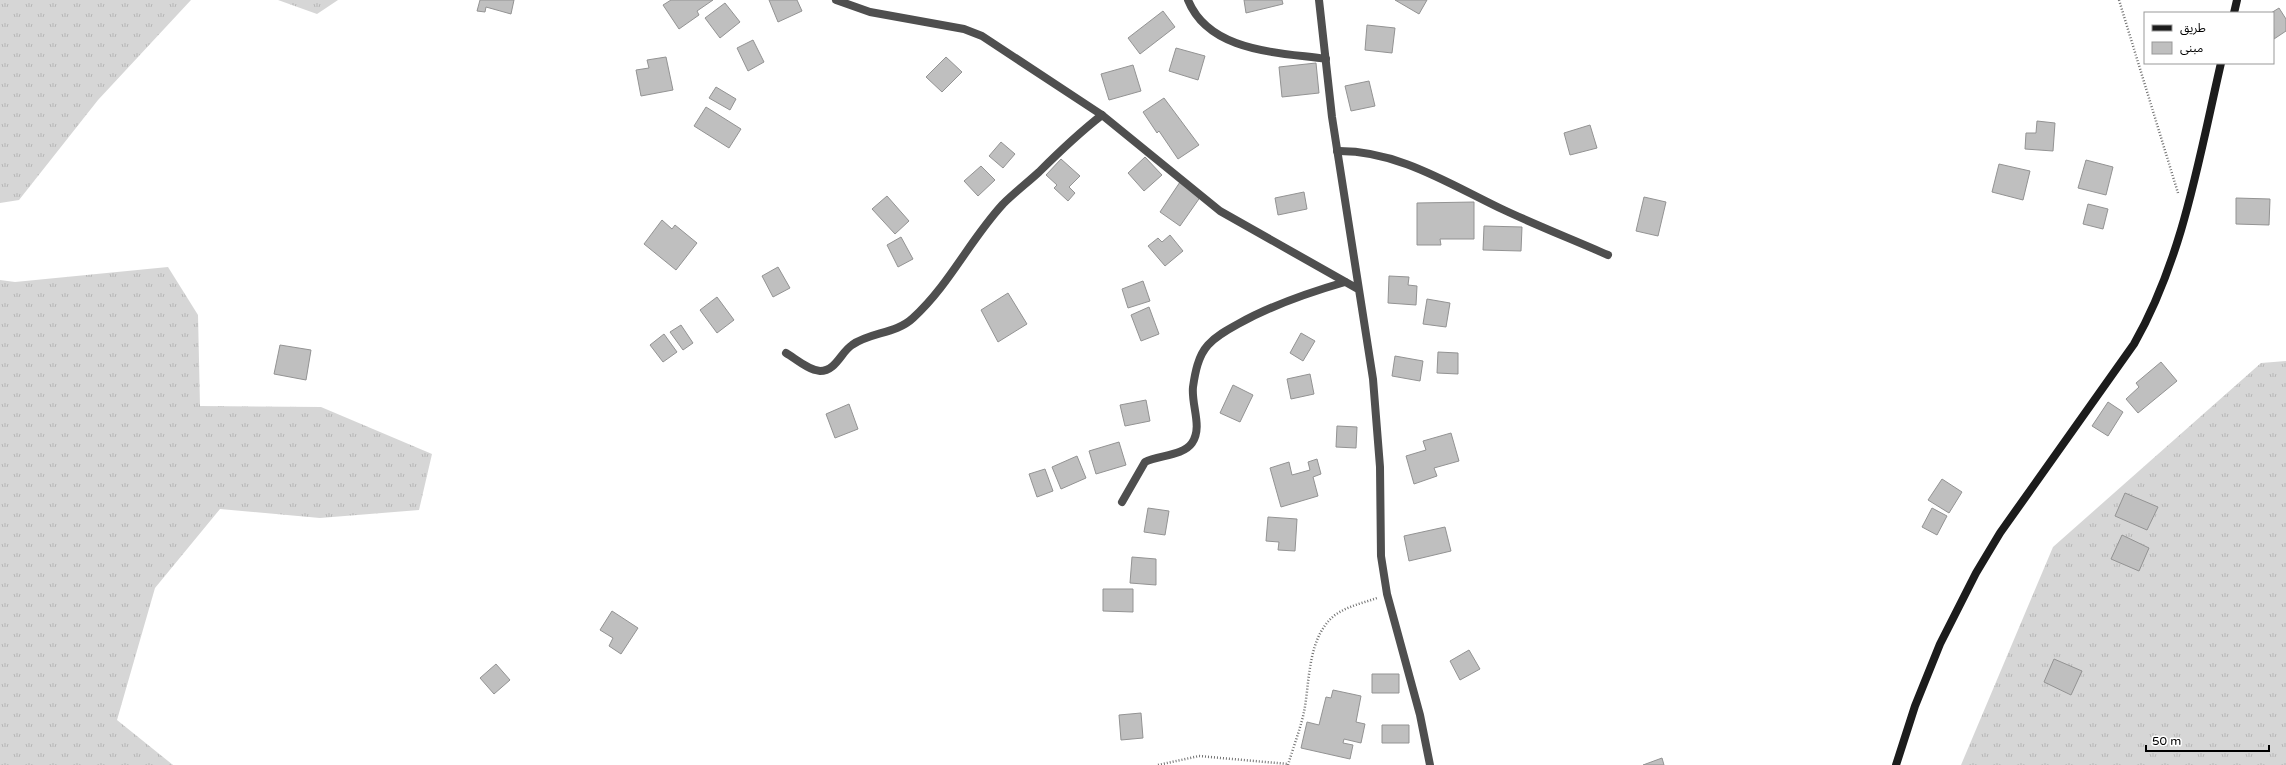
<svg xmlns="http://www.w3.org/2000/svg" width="2286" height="765" font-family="'Varela Round','Noto Sans Arabic',sans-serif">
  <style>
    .grass { fill: url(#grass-tufts) }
    .building { fill: #bfbfbf; stroke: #939393 }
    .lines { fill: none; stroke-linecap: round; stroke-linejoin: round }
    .path { stroke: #717171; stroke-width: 2.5; stroke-dasharray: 1 2; stroke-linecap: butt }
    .lane { stroke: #4f4f4f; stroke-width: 8 }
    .street { stroke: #4f4f4f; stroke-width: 8 }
    .secondary { stroke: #1c1c1c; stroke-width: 8 }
  </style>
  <defs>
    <pattern id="grass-tufts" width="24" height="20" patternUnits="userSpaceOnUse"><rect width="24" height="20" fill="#d6d6d6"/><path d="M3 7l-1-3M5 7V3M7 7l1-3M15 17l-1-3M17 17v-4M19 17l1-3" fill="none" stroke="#b6b6b6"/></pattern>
  </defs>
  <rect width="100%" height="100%" fill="#fff"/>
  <path class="grass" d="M0,0H191L98,100L19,200L0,203Z
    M278,0H338L317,14Z
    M168,267L198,315L200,406L321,407L432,454L419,510L320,518L220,509L155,588L117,720L173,765H0V280L15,282Z
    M2286,361V765H1961L2053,547L2261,363Z"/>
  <path class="building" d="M480,0H514L511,14L486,7L485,12L477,11Z
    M671,0H713L697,11L699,15L679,29L663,5Z
    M769,0H797L802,11L778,22Z
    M1244,0H1282L1283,4L1246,13Z
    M1395,0H1427L1419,14Z
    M725,3L740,22L720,38L705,18Z
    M2279,8L2286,19V31L2274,39L2273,13H2271Z
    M1163,11L1175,27L1140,54L1128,38Z
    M1367,25L1395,28L1392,53L1365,50Z
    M753,40L764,62L748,71L737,48Z
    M1176,48L1205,56L1198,80L1169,71Z
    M666,57L673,90L641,96L636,70L649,68L647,60Z
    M946,57L962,72L942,92L926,77Z
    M1316,63L1319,93L1282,97L1279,67Z
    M1133,65L1141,91L1109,100L1101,74Z
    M1369,81L1375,106L1351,111L1345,86Z
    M716,87L736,99L730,110L709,98Z
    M1164,98L1199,145L1178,159L1159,131L1157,133L1143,112Z
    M706,107L741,129L729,148L694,126Z
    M2037,121L2055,123L2053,151L2025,149L2026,133H2036Z
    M1590,125L1597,148L1570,155L1564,133Z
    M1001,142L1015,154L1003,168L989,156Z
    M1145,157L1162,175L1144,191L1128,173Z
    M1061,159L1080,176L1069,187L1075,193L1068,201L1054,188L1057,185L1046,175Z
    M2086,160L2113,167L2106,195L2078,188Z
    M1999,164L2030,171L2023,200L1992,192Z
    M981,166L995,180L978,196L964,181Z
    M1180,182L1201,196L1180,226L1160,212Z
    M1304,192L1307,209L1278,215L1275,198Z
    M887,196L909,221L895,234L872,209Z
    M1644,197L1666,202L1658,236L1636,231Z
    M2236,198L2270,199L2269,225L2236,224Z
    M1474,202V239H1440L1441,245H1417V203Z
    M2088,204L2108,209L2103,229L2083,224Z
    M662,220L672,229L675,225L697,243L676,270L644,244Z
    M1484,226L1522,227L1521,251L1483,250Z
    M1170,235L1183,251L1165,266L1148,246L1158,238L1162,242Z
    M901,237L913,259L898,267L887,245Z
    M778,267L790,288L773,297L762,276Z
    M1389,276L1409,277L1408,285L1417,286L1416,305L1388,303Z
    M1143,281L1150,301L1128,308L1122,289Z
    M1008,293L1027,324L998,342L981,310Z
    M717,297L734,320L717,333L700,310Z
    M1427,299L1450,303L1446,327L1423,324Z
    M1149,307L1159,334L1141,341L1131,315Z
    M681,325L693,343L683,350L670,332Z
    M1301,333L1315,341L1303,361L1290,353Z
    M664,334L677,352L663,362L650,345Z
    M280,345L311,350L306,380L274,374Z
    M1438,352L1458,353V374L1437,373Z
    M1395,356L1423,361L1420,381L1392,376Z
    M2161,362L2177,381L2138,413L2126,399L2139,387L2136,383Z
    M1310,374L1314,394L1291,399L1287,379Z
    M1233,385L1253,395L1240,422L1220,413Z
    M1146,400L1150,421L1125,426L1120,405Z
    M2108,402L2123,412L2108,436L2092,426Z
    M849,404L858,429L835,438L826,414Z
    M1337,426L1357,427L1356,448L1336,447Z
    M1451,433L1459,461L1434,468L1437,476L1414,484L1406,456L1426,450L1423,441Z
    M1119,442L1126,465L1096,474L1089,451Z
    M1077,456L1086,478L1061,489L1052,467Z
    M1317,459L1321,474L1313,477L1318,496L1281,507L1270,468L1289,462L1292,475L1310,470L1308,462Z
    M1045,469L1053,491L1037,497L1029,474Z
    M1942,479L1962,492L1949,513L1928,500Z
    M2125,493L2158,507L2147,530L2115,516Z
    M1148,508L1169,511L1165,535L1144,532Z
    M1932,508L1947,516L1937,535L1922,527Z
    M1268,517L1297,519L1295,551L1278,550L1279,542L1266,541Z
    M1445,527L1451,551L1409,561L1404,536Z
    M2122,535L2149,548L2139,571L2111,559Z
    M1132,557L1156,559V585L1130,583Z
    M1103,589H1133V612L1103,611Z
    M612,611L638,628L621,654L609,646L613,638L600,630Z
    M1469,650L1480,669L1460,680L1450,661Z
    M2054,659L2082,671L2071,695L2044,682Z
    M496,664L510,680L494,694L480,678Z
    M1372,674H1399V693H1372Z
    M1333,690L1361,696L1356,722L1365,724L1361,743L1344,739L1343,743L1353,745L1350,759L1301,748L1307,722L1319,725L1326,697L1331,698Z
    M1141,713L1143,738L1121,740L1119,715Z
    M1382,725H1409V743H1382Z
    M1662,758L1664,765H1643Z"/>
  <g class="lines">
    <path class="path" d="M2119,0L2178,193
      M1158,765L1199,756L1288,764
      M1288,765C1293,748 1300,730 1304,712C1310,682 1307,637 1335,615C1348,606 1363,603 1377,598"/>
    <path class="lane" d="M1188,0C1209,52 1277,52 1326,59
      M1337,151C1398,150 1451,185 1504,210C1538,226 1574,240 1608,255
      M786,353C796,359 808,370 820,371C836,371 841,352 852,345C870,332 896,334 913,318C950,284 969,241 1003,204C1014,193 1027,183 1039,172C1059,152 1079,133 1102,115
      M1122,502L1145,462C1158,455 1183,456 1192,443C1203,427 1191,405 1193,387C1195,373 1198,356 1208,345C1216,336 1227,330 1238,324C1272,305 1307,293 1345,282"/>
    <path class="street" d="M836,0L870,12L964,29L982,36L1102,115L1220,211L1358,289
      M1319,0L1332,117L1373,379L1380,467L1381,556L1387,594L1420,715L1430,765"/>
    <path class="secondary" d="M2234,13L2237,0
      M1896,765L1915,706L1940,644L1976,573L2000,533L2134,344C2183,258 2199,158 2221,63"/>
  </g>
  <rect x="2144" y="12" width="130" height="52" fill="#ffffff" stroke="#999999"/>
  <rect x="2152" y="25" width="20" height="6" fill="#1c1c1c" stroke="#999999"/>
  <text x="2180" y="32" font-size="12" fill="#000000">طريق</text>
  <rect x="2152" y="42" width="20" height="12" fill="#bfbfbf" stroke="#999999"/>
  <text x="2180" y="52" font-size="12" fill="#000000">مبنى</text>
  <path d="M2146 745v6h123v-6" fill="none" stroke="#000000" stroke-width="2"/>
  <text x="2152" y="745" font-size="12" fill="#000000" stroke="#ffffff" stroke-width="3" paint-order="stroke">50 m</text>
</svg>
